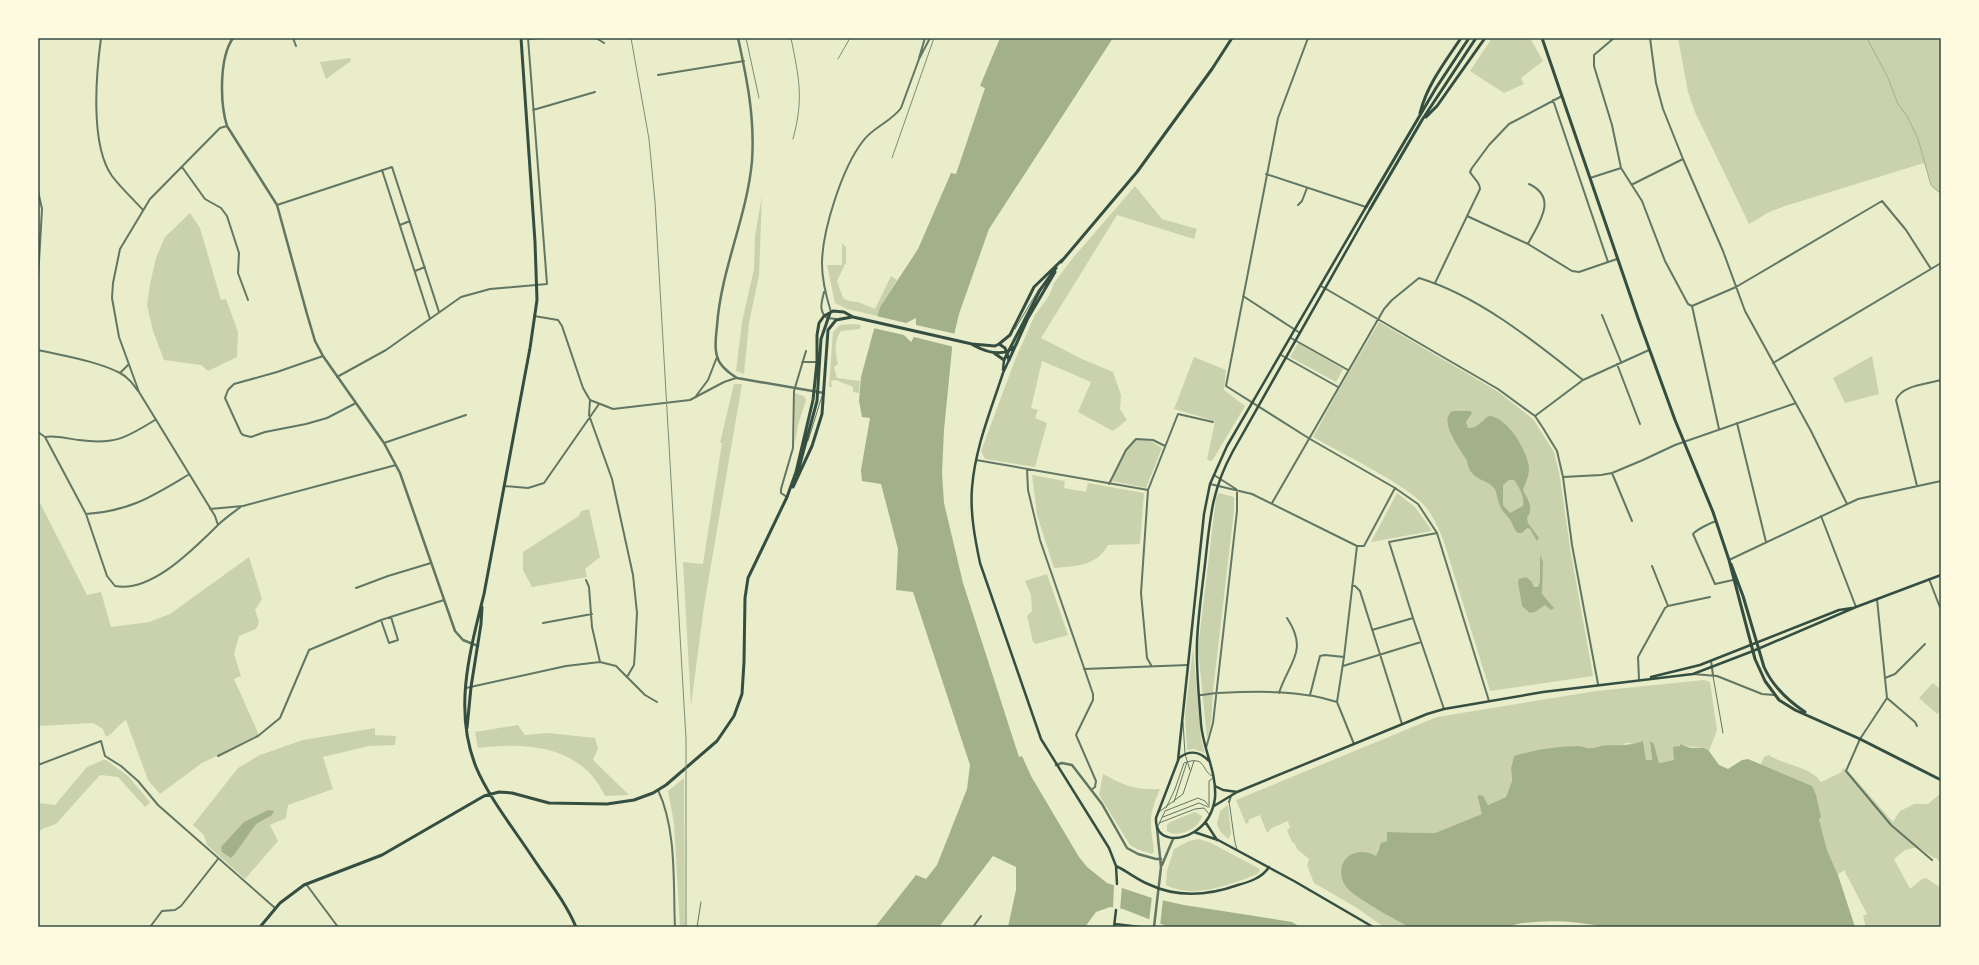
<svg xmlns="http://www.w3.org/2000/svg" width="1979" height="965" font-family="'DejaVu Sans',sans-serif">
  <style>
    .green { fill: #cad2ad }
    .water { fill: #a3b18a; fill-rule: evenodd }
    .pier { fill: #e9edc9 }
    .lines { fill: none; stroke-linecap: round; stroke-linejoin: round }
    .stream { stroke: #a3b18a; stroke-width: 1 }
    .service { stroke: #617663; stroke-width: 1 }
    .minor { stroke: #617663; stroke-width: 2 }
    .tertiary { stroke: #617663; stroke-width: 2.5 }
    .secondary { stroke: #344e41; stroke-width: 2.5 }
    .primary { stroke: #344e41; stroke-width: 3 }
    .trunk { stroke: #344e41; stroke-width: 3 }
    .rail { stroke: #7c8e77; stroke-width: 1 }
    .neatline { fill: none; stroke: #344e41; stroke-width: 1.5 }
  </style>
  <rect width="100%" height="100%" fill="#e9edc9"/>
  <path class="green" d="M1492,38H1530L1543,61L1521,78L1524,84L1504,93L1470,71Z
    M1678,38H1941V194L1932,187L1924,163L1785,206L1769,212L1749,224L1695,112L1688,92Z
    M350,58L351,61L326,79L320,62Z
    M1135,186L1162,219L1197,229L1194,239L1117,215L1041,338L1082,359L1113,372L1121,395L1120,409L1127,420L1113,431L1078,412L1091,382L1042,361L1031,408L1038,410L1035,418L1047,423L1035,467L985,459L981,451L1015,360L1035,315L1049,296L1054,283L1072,259Z
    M762,196L759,275L749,323L744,374L736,371L742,322L754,269L755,236Z
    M190,213L200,228L221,300L226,299L238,332L237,357L208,371L201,365L164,360L153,331L147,305L150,284L156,258L165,237Z
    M842,243L846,247V262L837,281L843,298L849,301L858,302L875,309L891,276L897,280L880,307L878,316L847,309L835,303L827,265H842Z
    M1379,322L1497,391L1533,419L1554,452L1560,477L1570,548L1593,676L1490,691L1444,542C1439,529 1432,512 1421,502C1394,478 1346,456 1313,437L1340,388Z
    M854,324L861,325L860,329L841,331C834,339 835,354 838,364L834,367L837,378L860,381L859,393L853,392V387L836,380L831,381L832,387H829L833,332L840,325Z
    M1298,343L1343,369L1336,382L1290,357Z
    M1872,356L1879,394L1845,403L1833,378Z
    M1194,357L1226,370L1224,390L1245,406L1212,461L1207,460L1215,421L1174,409Z
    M734,384H742L704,606L691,706L683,562L703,564L722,443H720Z
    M795,393L804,396L806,400L798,425L795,444Z
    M1140,439L1151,441L1162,448L1146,488L1112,481C1118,467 1124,444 1140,439Z
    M1032,475L1065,481L1064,488L1086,492L1088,483L1144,493L1140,544L1108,545C1097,566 1076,566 1054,568L1037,515Z
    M1219,493L1234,497V510L1213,691L1211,724L1207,739L1198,648L1216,498Z
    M1397,493L1415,507L1432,531L1371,542Z
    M38,499L87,595L101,592L111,627L149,622L170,614L249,557L262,599L255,610L259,622L256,629L239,636L234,654L241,676L234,679L259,735L202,763L160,794L148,780L126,720C119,724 114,733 106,737L103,729L93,723L38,726Z
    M589,509L600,557L585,569L587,577L532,587L523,570V552L579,516L581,511Z
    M1047,574L1068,635L1036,644L1033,642L1027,616L1032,611L1031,595L1025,581Z
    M1193,648L1201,739L1205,753L1194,749L1187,750L1185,716Z
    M1704,680L1710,682L1717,730L1709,751C1701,746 1690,748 1680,744L1675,760L1659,763L1654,744L1650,742L1652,761H1646L1643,741L1636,744L1626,743L1619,747L1607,745L1590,748L1579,746L1550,748L1514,756L1511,768L1512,781L1506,797L1488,805L1478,798L1483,814L1435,833L1388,832L1387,841L1378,848L1376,856L1346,859L1341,868L1342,879L1347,889L1392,918L1411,927H1384L1357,908L1314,883L1307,865L1309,859L1297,849L1295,844L1292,842L1287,830L1290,828L1288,821L1272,828L1267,833L1260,815L1248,820L1249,822L1246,824L1236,800L1437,717L1596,691Z
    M1933,683L1941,690V710L1937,714L1919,698Z
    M518,725L525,735L548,733L595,738L598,749L593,760L629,795L605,796C581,745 527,742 478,748L475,732Z
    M375,728V735L396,736L395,745L369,746L323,757L333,789L288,805L286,818L270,825L278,841L245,879L207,845L204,835L193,825L238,768L260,755L303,740Z
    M1769,755C1785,766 1810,766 1821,782L1842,772L1843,768L1849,772L1893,822L1900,811L1914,804H1928L1941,793V863L1936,858H1934L1918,847L1905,850L1894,859L1910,889L1922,879L1926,878L1941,888V927H1866L1863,916L1867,914L1844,870L1838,875L1827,850L1819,819L1761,764L1764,757Z
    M103,760H106L128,776L150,802L145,807L118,777L100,775L56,824L42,829L38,833V803L55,805L87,767Z
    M1103,774C1125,786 1135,790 1160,789C1148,817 1150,821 1154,851L1152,854L1137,849L1130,845L1099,795Z
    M684,778L685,927H680L674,823L668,791Z
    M1228,805L1231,834L1228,839L1220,831L1217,824L1220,811Z
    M1195,812L1202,816C1200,828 1177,839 1167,831V825L1170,822Z
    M1199,839L1211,843L1260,869L1258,874C1230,884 1195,900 1166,885L1167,871L1174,849L1189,841Z"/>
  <path class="water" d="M1000,38H1113L989,229L959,314L953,339L944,430L942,473L944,503L963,583L1019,757L1022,756L1031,776L1079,857L1087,867L1107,883L1152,898L1184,905L1292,922L1300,927H1169L1123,909L1110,907L1096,912L1085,927H1008L1016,890V867L993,856L939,927H875L916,875L926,879L937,865L967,789L970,765L913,592L896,590L898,549L881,484L862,481L861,470L870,418L862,417L859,401L861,377L880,307L918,249L951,173L956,174L985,88L980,86Z
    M1453,411H1470L1472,413L1466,422L1468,428C1477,429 1482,420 1489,416C1507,416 1529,453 1529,469C1529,477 1525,483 1523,490C1528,500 1534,507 1527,518L1528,523L1539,538L1537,541L1530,529L1527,528L1522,533H1518C1513,529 1514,525 1510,520C1506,514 1501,511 1499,503C1497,498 1497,492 1494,488C1488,480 1478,481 1472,473C1468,469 1468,463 1466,459C1460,449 1437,419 1453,411ZM1509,480H1514C1519,487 1525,497 1523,506L1510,513L1503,505V485Z
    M1540,555L1543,562L1542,594L1554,608L1551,610L1545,605L1535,612L1530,613L1522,606L1518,582L1519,579L1526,577L1531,581L1534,587H1538L1540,582Z
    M1643,741L1646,760H1652L1650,741L1654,744L1659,763L1674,760L1673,747L1680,746V744L1691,748H1704L1709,751L1719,765L1728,769L1742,760L1748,759L1812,786L1816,795L1821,817L1819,819L1827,850L1838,875L1855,927H1604C1577,921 1550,920 1523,923C1516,924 1509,927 1502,927C1485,928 1467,927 1450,927C1438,927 1422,930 1410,927C1400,923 1351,895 1346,887C1331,864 1353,843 1376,856L1381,843L1387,841V832L1435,833L1482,814L1478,798V795L1483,796L1488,805L1506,797L1512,781L1511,768L1514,756C1535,750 1556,746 1578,746C1582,746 1586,748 1590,748C1596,748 1602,745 1608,745C1619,746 1633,745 1643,741Z
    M268,810L274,811L272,815L256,824L234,855L231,858L222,852L221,847L244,822Z"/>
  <path class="pier" d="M876,316L906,323L916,318V325L956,334L954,347L914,337L911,342L904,335L873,328Z
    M1114,884L1122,886L1120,910L1113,909Z
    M1152,896L1163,899L1160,926L1149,922Z"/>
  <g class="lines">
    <path class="stream" d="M1867,38L1888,78L1898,104L1907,116L1918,139L1931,185L1941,194"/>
    <path class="service" d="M1015,329L1039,289
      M808,441L822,396
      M1713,676L1723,733
      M1183,722L1185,754L1190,770
      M1174,802L1187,762
      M1229,802C1231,811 1234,844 1237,849
      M1209,807V781L1213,778
      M1166,808L1175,789L1184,763C1206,755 1201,770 1212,776
      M1159,812L1183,794L1194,761
      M1163,817L1199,803L1208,807
      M1159,823L1195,809L1204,808L1210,815
      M1158,826L1165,811L1198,798L1205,801L1208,805
      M697,927L701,902"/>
    <path class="minor" d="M101,38C96,75 90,145 112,176C121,188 133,199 143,210
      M293,38L296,46
      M596,38L604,43
      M1308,38L1278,118L1226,386L1310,439L1395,488L1418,504L1437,533L1489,701
      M1614,38L1594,55V66L1612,125L1621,168L1642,201L1665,261L1688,304L1692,306L1719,429
      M1650,38L1656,83L1663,109L1683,159L1723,251L1745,311L1811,431L1847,504
      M528,39L540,38
      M919,58L925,38
      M658,75L744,61
      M1553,100L1608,262
      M533,110L595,92
      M182,167L205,199L221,208L227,216L239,253L238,273L248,300
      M382,170L430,319
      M1266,174L1366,207
      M1590,178L1621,168
      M1633,184L1683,159
      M38,191L42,209L38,279
      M277,205L392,167L439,312
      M1298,205L1302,201L1307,188
      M1467,216L1528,244L1572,271L1579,272L1617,259
      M400,225L410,221
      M1528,244C1538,224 1559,198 1529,184
      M415,271L425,267
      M1435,283L1480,189C1480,182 1473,178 1470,172L1472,168L1489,145L1509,124L1562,96
      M1321,286L1498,389L1535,416L1543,428L1557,451L1563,477L1572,545L1598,684
      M824,292C822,301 818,311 827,318L836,319
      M1243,296L1300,333
      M1692,306L1736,287L1882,201L1906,230L1931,269
      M831,312C826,296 822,281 822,264C822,231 842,168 863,141C873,127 891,122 901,108L919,59L930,38
      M1602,315L1621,362
      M534,316L558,320L562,326L583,388L590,400L613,409L690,400L724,382L736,378
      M1291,338L1348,370
      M38,350C64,356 97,361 120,373C128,377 133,384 138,391
      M1281,355L1338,387
      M323,356L277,372L234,384L228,390L225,398L241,433L243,435L251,437L265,432L306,424L327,418L356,403
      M802,362H816
      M1773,363L1941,263
      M1617,364L1640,424
      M120,373L128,365
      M337,377L386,350L461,297L490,289L547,284L528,38
      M696,396L708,380L717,357
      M590,400L589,415L612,479L633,575L637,613L635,651L634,665L627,677
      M1535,416L1583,380L1649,350
      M1737,423L1766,542
      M38,432L45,437L86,514L107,576L115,586C152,593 194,548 218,525C225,518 234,512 242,506
      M45,437C56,435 68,439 79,440C114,445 126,438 155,420
      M384,443L466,415
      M976,460L1148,490
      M1027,469L1028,490L1040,540L1093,694V700L1076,735L1096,781L1095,787L1091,790
      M1612,473L1632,521
      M1214,475L1236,489
      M1563,477L1601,475L1612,473L1643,460L1675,445L1796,403
      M1109,484L1126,450L1136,439L1153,440L1165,446
      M1210,484L1252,494L1357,546H1364L1395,488
      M504,486L528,488L544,483L599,404
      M1917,486L1896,400C1902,385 1927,384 1941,380
      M787,497L781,493V489L793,448L794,391L806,351
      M1272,503L1384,309L1392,300L1419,278C1479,296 1535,342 1583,380
      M210,509L243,506L396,465
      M86,514C130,511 151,497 188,475
      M1821,516L1856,607
      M1716,521C1710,523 1696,530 1693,534L1715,584L1733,580
      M218,525L215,516L139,392L119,337L112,298L113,283L120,249L150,199L220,128L227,126
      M1437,533L1389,542L1413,618L1444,709
      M1729,560L1858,499L1941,481
      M1652,566L1668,606
      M1929,579L1941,610
      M586,580L589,587L592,627L600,662
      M1352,586H1355L1360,591L1402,724
      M356,588L388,576L431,563
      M1877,599L1887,698L1860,739L1846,771L1891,825L1932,860
      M381,620L389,643L398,640L391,617
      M543,623L592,614
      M1372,630L1413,618
      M1711,661L1713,675
      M1151,665L1147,658L1141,593L1148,490L1178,414L1213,422
      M1343,666L1421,642
      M1084,669L1188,665
      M1693,674L1717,676L1762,694L1774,695
      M1885,678L1895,674L1925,644
      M1639,679L1638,657L1665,608L1668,606L1710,597
      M466,688L566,666L600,662L616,666L645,695L657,702
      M1279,693C1289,662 1309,651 1287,618
      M1200,695C1206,695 1212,693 1218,693C1257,691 1300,690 1337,702
      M1310,695L1320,656L1325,655L1344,657
      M1887,698L1915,722L1917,726
      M1354,744L1337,702L1344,657L1357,546
      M1206,748L1213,723L1237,511V490
      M218,756L258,736L280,718L309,650L381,620L444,600
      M38,765L101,741L105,756L121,766L138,781L158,805L275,908
      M658,790C677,830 673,884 675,927
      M1229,802L1231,796
      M306,884L338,927
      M150,927L162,911L175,910L181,906L218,859
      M973,927L981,916"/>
    <path class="tertiary" d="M233,38C219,58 220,103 227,126L277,205L307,314L315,341L323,356L384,443L400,473L455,631L463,640L478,646
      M738,38C747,79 755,118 752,161C747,217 721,269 717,326C716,336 714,347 717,356C719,366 729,373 737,378L824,393
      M1056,765L1062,763L1072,765L1102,804L1127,848L1138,854L1156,859H1161
      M1162,865L1173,839
      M1154,927L1161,867L1157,828"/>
    <path class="secondary" d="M1009,360L1003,373C991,410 975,448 972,488C970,513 975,539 980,563L1041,739L1109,848L1116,866L1117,884
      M1003,370L1004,360
      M1651,677L1700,665L1839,610L1852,608
      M1178,760L1204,514L1210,484L1227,446L1366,207
      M1210,762C1201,752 1190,749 1179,758L1156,818C1155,842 1179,841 1194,832C1207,824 1213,813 1215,798C1217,772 1203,749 1201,724C1199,697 1196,669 1197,642C1198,616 1202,590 1205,564C1210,520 1211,491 1233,451L1370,209
      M1215,786L1223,790L1237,792
      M1214,806L1237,792L1427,714L1444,709L1543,692L1693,674L1753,651L1856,607L1941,575
      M1206,823L1217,840
      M1194,832L1218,840L1294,881L1373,927
      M1116,866C1127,871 1136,879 1148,884C1177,898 1207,896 1238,885C1249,882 1262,878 1269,867
      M1115,924L1140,927
      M1114,927L1116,910"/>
    <path class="primary" d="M521,38L535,242L537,300L530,348L484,594C470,651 453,710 476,767C488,796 513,828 531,855C546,878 565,901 576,927
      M1542,38L1638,318L1675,420L1713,512L1729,560L1755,659L1765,681L1779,700L1795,710L1860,739L1941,780
      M1061,262L1137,172L1212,69L1232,38
      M999,344L1005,348L1009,360
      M973,345C986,352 1002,358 1014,347
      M994,353L1004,360L1040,290L1056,268
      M1009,360L1028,318L1055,272
      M797,475L817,401L821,339L830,313
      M793,487L812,446L822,414L828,330L836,320L852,317
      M1731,564L1743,596L1764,667C1773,687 1787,700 1805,712
      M467,728L471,687L481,624L482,607
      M260,927L280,903L304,885L382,855L484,796L499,792L512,793L549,803L607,804L634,800L653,793L666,785L717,741L734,716L742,694L744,662L745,598L748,578L787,497L796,472L813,400L817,362V335L819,323L824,316L833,311L844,312L853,317L972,344L995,346L999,344L1010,335L1034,287L1062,260"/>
    <path class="trunk" d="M1420,113C1427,85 1445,62 1461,38
      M1426,117L1437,106L1485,38
      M1366,207L1436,88L1469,38
      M1370,209L1422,120L1476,38"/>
    <path class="rail" d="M631,38L649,139L655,202L686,739V927
      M746,38L759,98
      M791,38C799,78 804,98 793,139
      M838,59L850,38
      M892,158L934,38"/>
  </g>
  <rect width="1979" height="965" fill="none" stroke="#fefae0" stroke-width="78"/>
  <rect x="39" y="39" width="1901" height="887" class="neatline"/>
</svg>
